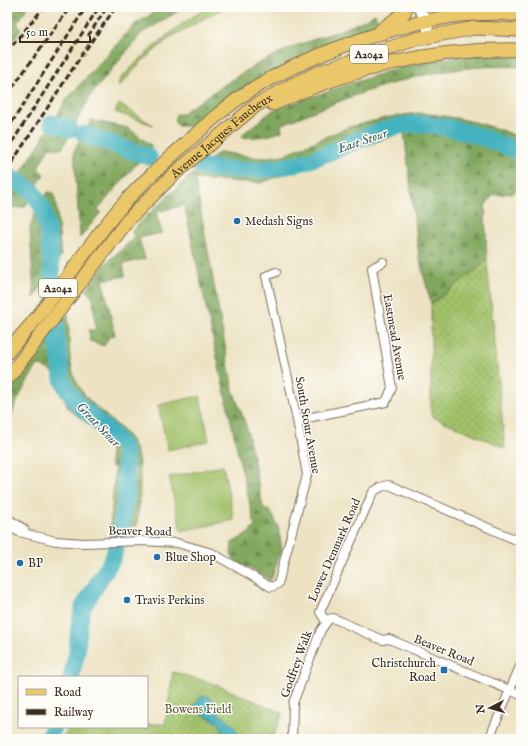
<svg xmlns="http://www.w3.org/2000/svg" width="528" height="746" font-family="'IM FELL English',serif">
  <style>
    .grass { fill: url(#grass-dots); stroke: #6e7644 }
    .forest { fill: url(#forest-firs); stroke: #5e683e }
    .garden { fill: #a1c169; stroke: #6e7644 }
    .water { fill: url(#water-ripples); stroke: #406e6e }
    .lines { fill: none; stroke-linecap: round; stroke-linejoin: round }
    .river { stroke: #44b3bf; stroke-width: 17 }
    .minor-casing { stroke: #796b58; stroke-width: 10 }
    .tertiary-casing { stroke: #796b58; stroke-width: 12 }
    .primary-casing { stroke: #796b58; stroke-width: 15 }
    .minor { stroke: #fff; stroke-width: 8 }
    .tertiary { stroke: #fff; stroke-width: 10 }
    .primary { stroke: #eac769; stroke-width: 13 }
    .rail { stroke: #3b2a1e; stroke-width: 3; stroke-dasharray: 6 3; stroke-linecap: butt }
    .poi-dot { fill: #1f6fb2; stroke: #fdfcf7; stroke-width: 1.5 }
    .labels { text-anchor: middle; stroke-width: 3; stroke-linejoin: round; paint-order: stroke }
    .shield { fill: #fdfcf7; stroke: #75695f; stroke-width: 1 }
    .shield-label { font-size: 11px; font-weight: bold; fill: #3b2a1e }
    .street-label { font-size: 12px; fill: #3b2a1e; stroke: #fdfcf7 }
    .poi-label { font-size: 12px; fill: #3b2a1e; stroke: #fdfcf7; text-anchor: start }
    .park-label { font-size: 12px; fill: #5a5734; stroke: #fdfcf7 }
    .water-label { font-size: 13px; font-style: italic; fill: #3f615e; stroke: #fdfcf7 }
  </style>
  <defs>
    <pattern id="grass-dots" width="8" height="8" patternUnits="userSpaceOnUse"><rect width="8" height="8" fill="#a1c169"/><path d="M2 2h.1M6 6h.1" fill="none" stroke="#849d56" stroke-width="1.8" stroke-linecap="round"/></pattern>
    <pattern id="forest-firs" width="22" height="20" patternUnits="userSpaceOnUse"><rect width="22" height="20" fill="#80a75d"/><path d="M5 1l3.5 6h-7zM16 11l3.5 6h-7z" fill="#6a884c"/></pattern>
    <pattern id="water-ripples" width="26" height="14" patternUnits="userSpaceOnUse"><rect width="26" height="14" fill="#44b3bf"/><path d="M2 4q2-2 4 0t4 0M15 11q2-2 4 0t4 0" fill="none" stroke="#3a929b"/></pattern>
  </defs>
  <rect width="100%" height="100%" fill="#fdfcf7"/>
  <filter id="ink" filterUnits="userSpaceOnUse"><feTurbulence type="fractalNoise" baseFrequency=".025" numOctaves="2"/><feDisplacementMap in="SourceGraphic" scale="8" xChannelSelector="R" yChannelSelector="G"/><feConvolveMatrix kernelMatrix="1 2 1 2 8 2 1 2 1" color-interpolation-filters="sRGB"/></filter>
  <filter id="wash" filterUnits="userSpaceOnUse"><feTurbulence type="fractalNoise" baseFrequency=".012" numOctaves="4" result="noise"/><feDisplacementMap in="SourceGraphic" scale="16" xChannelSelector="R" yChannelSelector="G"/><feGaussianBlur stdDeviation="0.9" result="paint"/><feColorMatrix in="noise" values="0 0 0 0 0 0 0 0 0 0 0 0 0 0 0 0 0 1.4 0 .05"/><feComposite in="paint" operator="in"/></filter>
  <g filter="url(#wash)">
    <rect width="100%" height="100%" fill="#ede3c3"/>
    <path class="grass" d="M210,7H225L171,37L142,61L119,87L118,83L121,78C148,51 176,24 210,7Z
      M119,104L153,125L115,112Z
      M487,261L505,448L431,416V304Z
      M173,672L212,683L283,713L272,739H60L71,727H147V724H165Z"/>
    <path class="forest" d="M12,7H28L17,23L21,30L9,45L7,43V13Z
      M164,7H185L141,34L91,95L62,149L49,147L38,168L44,174L25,207L14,208L7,201V187L19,176L67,99L135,24Z
      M375,14L380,25L373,30L238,92L189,126H178L174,121L176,114H181C215,91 250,65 288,49C317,37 348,30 375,14Z
      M521,54V67C435,62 359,92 281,125L282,131C270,137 256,137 242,138L244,133L273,110L394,69L461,55Z
      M417,113C453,116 488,123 521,138V176H519V185L514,193L493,195L485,206L487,261L431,304L419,257L404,132L260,183L195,179L233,390L247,428L263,507L271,512L278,526L282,549L271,580L235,561L231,555L232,543L249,533L255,526L238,454L184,205L156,212L162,233L139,238L145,259L123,264L125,276L103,280L115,335L109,337L104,346L90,341L89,330H96L93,299L86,290L104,265L134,238L132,231C159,202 189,176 220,152L260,158L283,155L349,127L390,117Z
      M91,120L128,128L152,146L98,209L101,212L80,238L74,151Z
      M48,192L54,193L57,212L61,256L34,298L30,229L34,215Z
      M68,314C71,363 64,380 104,414C115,424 130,434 135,448C144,469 139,504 137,526L110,527L115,468L111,466L109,441H104V437L68,408L54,372L38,365C22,389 12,407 7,436V395L13,384Z"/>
    <path class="garden" d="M200,396L209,441L168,450L158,405Z
      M223,466L234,520L181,531L169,477Z"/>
    <path class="water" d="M202,696L210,697L217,706L219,715C231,719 235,727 240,739H226L220,724L192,708Z"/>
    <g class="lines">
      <path class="river" d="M52,123L70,129
        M84,134L149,157
        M202,167C238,172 275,172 310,160C342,149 381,125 416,124C451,124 488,139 521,152
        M12,178L32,191L43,209L49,238L57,338L62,379L67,390L78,404L101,425L111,433L121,444L125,454L126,495L122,523L113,558L83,607L79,625L77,652L71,677
        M48,739L53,727"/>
    </g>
  </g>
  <g filter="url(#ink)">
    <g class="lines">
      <g class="minor-casing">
        <path id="minor" d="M297,420L386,402L392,388L372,268L383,262
          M7,518L24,529
          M7,526L19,532L56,541L84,543L142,541L177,543L212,553L271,587L278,584L307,475L297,420L266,276L276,272
          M326,622L320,612L373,492L381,487L389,485L521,542
          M292,739L293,703L321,630L329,619L333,618L382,640L389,639L521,695
          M489,739L521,664"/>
      </g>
      <g class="tertiary-casing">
        <path id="tertiary" d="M418,7L426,20L429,36"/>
      </g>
      <g class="primary-casing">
        <g id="primary">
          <path d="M381,30L404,13L406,7"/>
          <path d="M273,104C351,68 435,48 521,50"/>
          <path d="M7,353C15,342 25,332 34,321C63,285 88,246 118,210C141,183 168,159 195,135C215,117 235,99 259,85C295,64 335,48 375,35C422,20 471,9 521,15"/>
          <path id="s1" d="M7,379L128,220L174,174L255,106L292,85L320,72L416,39L475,28L521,30"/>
        </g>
      </g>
      <use href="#minor" class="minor"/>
      <use href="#tertiary" class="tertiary"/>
      <use href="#primary" class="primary"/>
      <path class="rail" d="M88,36L107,7
        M7,52L44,7
        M7,95L70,7
        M7,130L86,7
        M7,150L99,7
        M7,170L81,56L116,7"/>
    </g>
  </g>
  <g class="poi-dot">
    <circle cx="237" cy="221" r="4"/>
    <circle cx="157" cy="557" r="4"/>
    <circle cx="20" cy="563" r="4"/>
    <circle cx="127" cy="600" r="4"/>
    <rect x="440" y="666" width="8" height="8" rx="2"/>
  </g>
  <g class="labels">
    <g class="shield">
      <rect x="350" y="45" width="38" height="18" rx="3"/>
      <rect x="39" y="279" width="38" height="18" rx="3"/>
    </g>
    <g class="shield-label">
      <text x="369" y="58">A2042</text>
      <text x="58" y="292">A2042</text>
    </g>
    <g class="street-label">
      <text dy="4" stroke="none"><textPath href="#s1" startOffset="326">Avenue Jacques Faucheux</textPath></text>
      <text transform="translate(395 337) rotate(80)" y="4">Eastmead Avenue</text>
      <text transform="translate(308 425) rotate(80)" y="4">South Stour Avenue</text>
      <text transform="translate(140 531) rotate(1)" y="4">Beaver Road</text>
      <text transform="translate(334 550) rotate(-66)" y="4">Lower Denmark Road</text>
      <text transform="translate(444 650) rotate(22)" y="4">Beaver Road</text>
      <text transform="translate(296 664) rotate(-70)" y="4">Godfrey Walk</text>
    </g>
    <g class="poi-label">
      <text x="245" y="225">Medash Signs</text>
      <text x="165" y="561">Blue Shop</text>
      <text x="28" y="567">BP</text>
      <text x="135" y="604">Travis Perkins</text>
      <text x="436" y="667" text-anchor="end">Christchurch<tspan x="436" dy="14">Road</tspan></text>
    </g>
    <g class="park-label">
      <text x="198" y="713">Bowens Field</text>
    </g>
    <g class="water-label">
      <text transform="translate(362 140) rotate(-19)" y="5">East Stour</text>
      <text transform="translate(99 424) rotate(46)" y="5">Great Stour</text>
    </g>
  </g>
  <rect width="528" height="746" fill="none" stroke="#fdfcf7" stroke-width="24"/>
  <rect x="18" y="676" width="130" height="52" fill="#fdfcf7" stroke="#afa8a0"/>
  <rect x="26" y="689" width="20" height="6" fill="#eac769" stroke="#afa8a0"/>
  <text x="54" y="696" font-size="12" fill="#3b2a1e">Road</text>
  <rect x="26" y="709" width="20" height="6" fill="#3b2a1e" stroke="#afa8a0"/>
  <text x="54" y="716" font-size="12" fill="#3b2a1e">Railway</text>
  <g transform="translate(490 708) rotate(264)" stroke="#fdfcf7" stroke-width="3" paint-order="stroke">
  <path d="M0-3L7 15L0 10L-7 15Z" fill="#3b2a1e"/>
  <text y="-6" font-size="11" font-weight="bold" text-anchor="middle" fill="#3b2a1e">N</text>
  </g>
  <path d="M20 36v6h70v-6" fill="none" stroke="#3b2a1e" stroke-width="2"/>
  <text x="26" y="36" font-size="12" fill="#3b2a1e" stroke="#fdfcf7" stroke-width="3" paint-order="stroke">50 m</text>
</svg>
